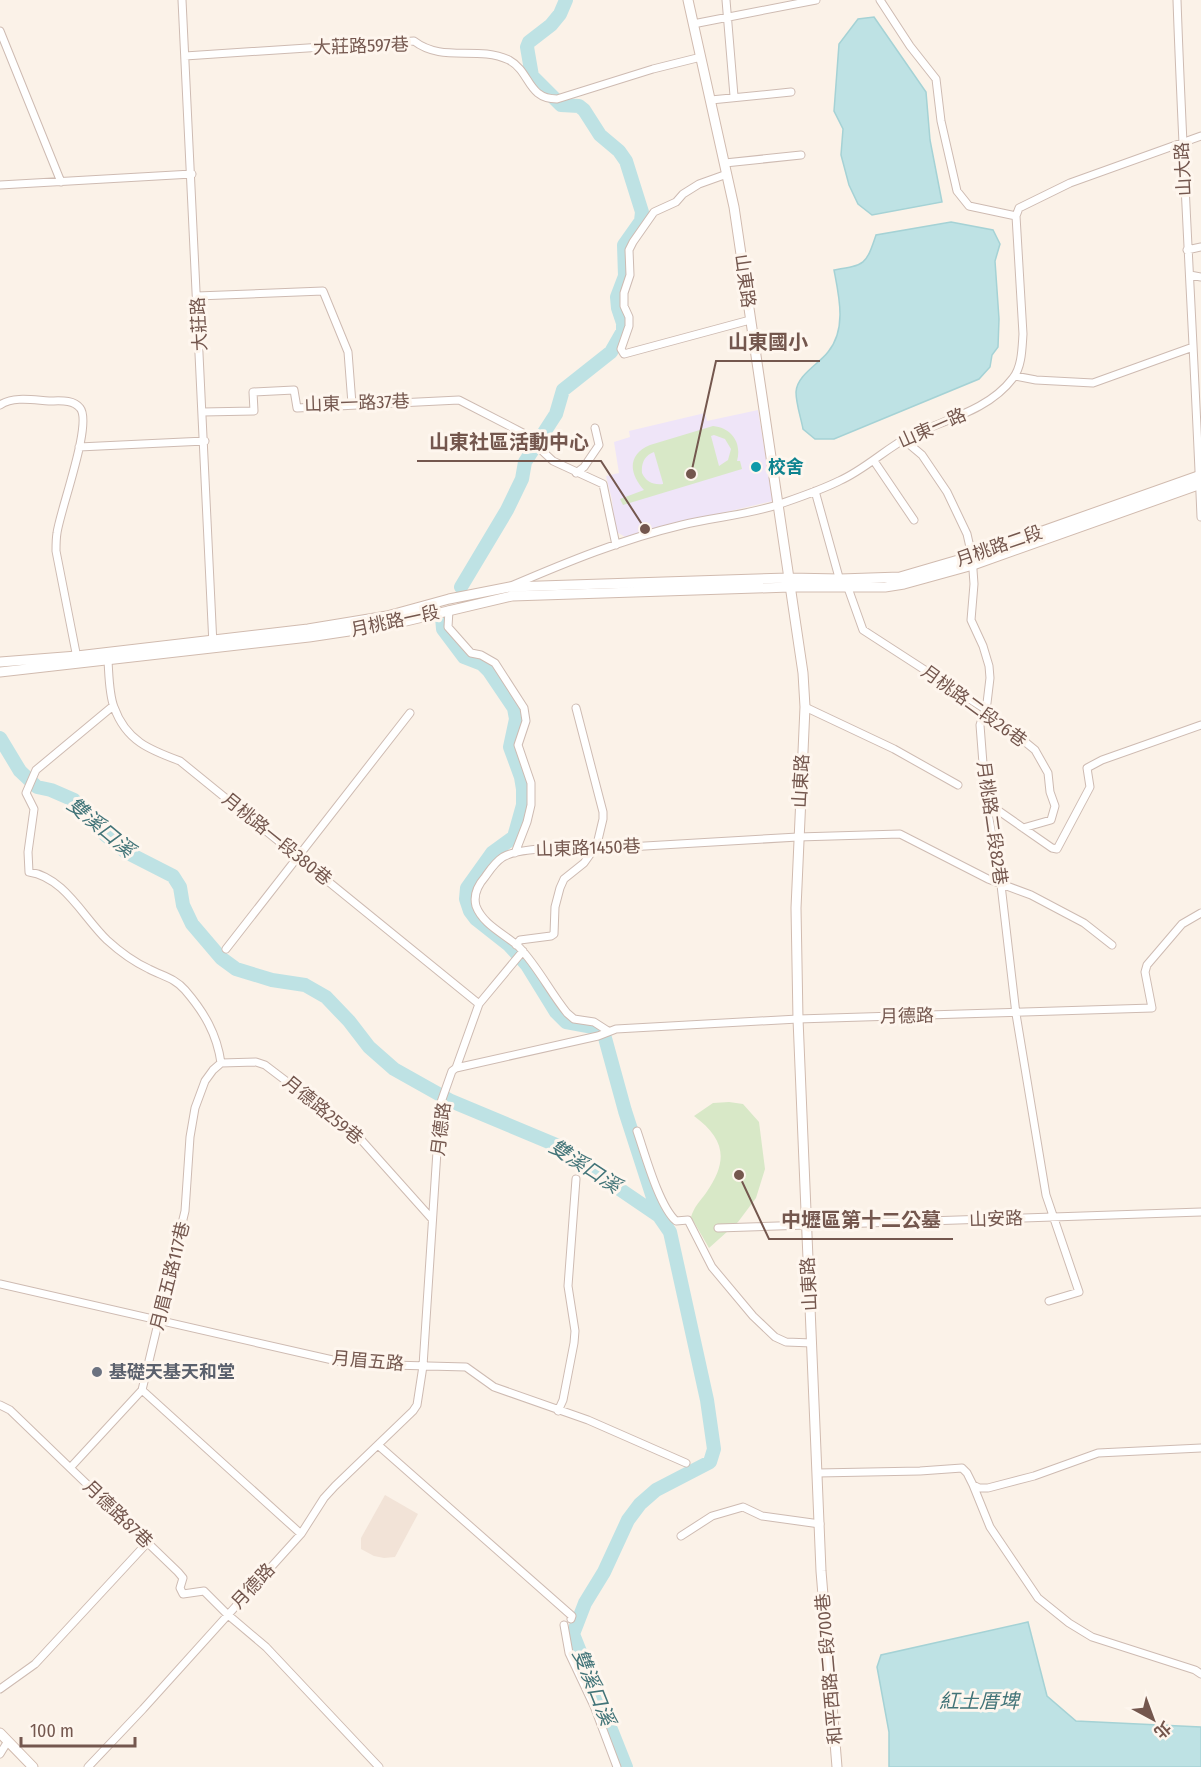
<svg xmlns="http://www.w3.org/2000/svg" width="1201" height="1767" font-family="'Fira Sans Condensed','Noto Sans TC',sans-serif">
  <style>
    .residential { fill: #f2e3d7 }
    .education { fill: #efe5f8 }
    .green { fill: #d8e8c7; fill-rule: evenodd }
    .water { fill: #bee2e4; stroke: #a5d2d5; stroke-width: 1.5 }
    .lines { fill: none; stroke-linecap: round; stroke-linejoin: round }
    .river { stroke: #bee2e4; stroke-width: 14 }
    .street-casing { stroke: #cebbb2; stroke-width: 9 }
    .secondary-casing { stroke: #d1bbaf; stroke-width: 11 }
    .street { stroke: #fff; stroke-width: 7 }
    .secondary { stroke: #fff; stroke-width: 9 }
    .culture-dot { fill: #0f9aa8; stroke: #fef6ee; stroke-width: 2 }
    .worship-dot { fill: #6b7280; stroke: #fef6ee; stroke-width: 2 }
    .labels { text-anchor: middle; stroke-width: 6; stroke-linejoin: round; paint-order: stroke }
    .street-label { font-size: 18px; fill: #74574e; stroke: #fef6ee }
    .culture-label { font-size: 18px; font-weight: bold; fill: #0d838f; stroke: #fef6ee; text-anchor: start }
    .worship-label { font-size: 18px; font-weight: bold; fill: #5b616d; stroke: #fef6ee; text-anchor: start }
    .water-label { font-size: 20px; font-style: italic; fill: #427478; stroke: #fef6ee }
    .leader { fill: none; stroke: #74574e; stroke-width: 2 }
    .callout-dot { fill: #74574e; stroke: #fef6ee; stroke-width: 2 }
    .callout-label { font-size: 20px; text-anchor: middle; font-weight: bold; fill: #74574e; stroke: #fef6ee; stroke-width: 6; stroke-linejoin: round; paint-order: stroke }
  </style>
  <rect width="100%" height="100%" fill="#fbf2e8"/>
  <path class="residential" d="M385,1495L418,1514L395,1557L384,1558L374,1556L361,1549V1538Z"/>
  <path class="education" d="M758,410L773,501L679,523L627,538L615,531L612,500L606,476L619,473L614,442L630,437L629,431L705,413L707,421Z"/>
  <path class="green" d="M713,426C732,428 742,443 737,461H740L742,469L623,505L620,499L644,490C630,475 626,455 650,445ZM714,435L725,439L731,449L728,460L719,466L711,436ZM654,452L663,483V484C653,485 646,482 642,473C641,463 645,455 654,452Z
    M729,1102L743,1104L759,1122L765,1169L756,1198L738,1222L709,1248L691,1217C694,1207 700,1201 706,1193C729,1160 725,1139 694,1116L713,1103Z"/>
  <path class="water" d="M874,17L926,92L930,140L942,202L872,215L858,204L849,185L841,155L843,129L834,111L839,44L858,19Z
    M951,222L993,230L1000,244L995,261L999,319L998,347L992,355L990,367L979,379L834,439H815L803,429C801,418 796,404 796,392C797,375 819,364 828,352C847,329 839,296 834,270C865,265 866,265 876,235Z
    M1028,1622L1047,1696L1076,1721L1201,1727V1767H889V1732L877,1667L881,1655Z"/>
  <g class="lines">
    <path class="river" d="M461,587L507,510L522,479L525,462L556,414L563,390L611,352L623,331V323L618,308L617,297L625,276L624,245L641,221L642,212L626,161L619,151L600,135L584,110L579,106L561,105L532,76L527,47L529,42L551,25L560,14L566,0
      M442,617L443,629L464,657L482,664L489,671L514,708L516,719L510,747L521,777L523,789V805L514,837L492,853L467,888L466,899L470,911L476,919L509,945L527,965L556,1012L566,1022L593,1027L600,1031L605,1038L625,1111L659,1216
      M0,738L20,771L37,787L51,790L74,800L102,832L126,852L173,876L180,887L183,905L192,924L221,958L236,969L272,980L305,985L326,997L349,1021L369,1047L394,1069L451,1101L561,1147L587,1167L659,1216L670,1232L707,1400L714,1449L710,1462L656,1490L640,1504L628,1520L604,1572L585,1603L573,1634L626,1767"/>
    <g class="street-casing">
      <path id="street" d="M182,0L213,645
        M726,0L734,96
        M880,0L910,46L936,79L941,121L957,191L969,206L1016,216
        M1177,0C1183,173 1194,345 1201,517
        M693,24L816,0
        M0,31L61,182
        M185,56L414,41C443,63 476,45 509,60C531,72 527,99 557,99L653,69L701,57
        M711,100L791,92
        M725,163L801,155
        M727,174L699,184L683,194L676,202L654,212L633,242L629,250L630,275L624,293V306L629,317V326L621,349L624,354L750,320
        M0,185L192,174
        M1187,250L1201,247
        M1190,275L1201,277
        M197,296L323,291L348,352L352,404
        M1015,376L1036,380L1093,383L1193,347
        M0,405C14,396 33,400 49,401C59,401 73,399 80,408C93,423 60,510 57,533C56,539 56,545 56,551L77,658
        M203,412L254,411L253,392L294,390L297,408L459,400L523,433L553,461L603,484L616,545
        M903,439L922,455L947,492L967,534L972,556L974,584L971,620L983,646L989,666L990,678L987,703L980,725L986,802L1001,885L1016,1014L1046,1195L1079,1292L1049,1301
        M79,447L205,441
        M874,461L914,520
        M576,473L584,467L599,445L595,428
        M815,491L840,581
        M511,586C567,562 623,539 682,525C714,517 749,515 780,504C800,497 821,490 839,481C866,469 886,448 912,435C947,419 989,410 1013,378C1022,367 1022,348 1023,334L1016,216L1019,208L1070,183L1201,136
        M848,588L863,630L985,709L1035,750L1048,773L1050,792L1055,806L1051,820L1023,828
        M449,610L448,627L471,653L481,655L495,663L524,708L526,721L518,745L531,783V805L527,822L515,853
        M108,661C109,675 109,694 114,707C126,741 150,750 180,761L479,1004
        M113,706L36,770L26,793L34,809L28,852L29,872C64,877 83,917 107,940C119,951 134,962 149,969C162,976 175,978 185,990C204,1012 217,1034 221,1063
        M805,707L894,749L958,785
        M986,802L1052,848L1057,849L1090,787L1087,768L1102,760L1201,725
        M516,945L520,940L551,936L554,934L555,907L560,888L564,879L584,863L594,849L598,840L603,819V812L576,708
        M226,949L410,713
        M608,1031L594,1022L574,1019L567,1013C550,992 538,967 519,947C505,934 483,925 476,906C473,895 478,885 485,877C490,870 495,862 503,857C522,846 572,848 594,849L798,837L900,834L988,879L1031,895L1084,923L1112,945
        M221,1063L256,1062L265,1065L356,1134L432,1219
        M456,1068L598,1036L616,1029L798,1019L1152,1008L1145,972L1147,965L1182,924L1201,913
        M637,1131C645,1154 659,1206 676,1221L688,1220L712,1267L753,1316L775,1337L786,1342L812,1343
        M718,1228L1201,1212
        M0,1284L337,1361L354,1364L466,1367L494,1387L588,1420L686,1463
        M142,1390L301,1534
        M0,1405L10,1410L178,1572L183,1578L180,1588L183,1594L204,1591L227,1614L266,1647L379,1767
        M558,1411L563,1400L574,1343L575,1331L568,1286L576,1179
        M378,1445L572,1616L571,1619
        M70,1468L142,1390L185,1211L190,1137L195,1108L205,1081L213,1070L221,1063
        M818,1473L920,1471L962,1468L967,1473L973,1485L979,1488H988L1034,1476L1098,1453L1201,1448
        M973,1485L990,1527L1038,1598L1069,1623L1092,1637L1195,1670L1201,1674
        M681,1536L712,1516L743,1507L762,1516L820,1524
        M564,1625L569,1653L594,1706L617,1767
        M0,1689L35,1664L148,1542
        M0,1754L8,1741
        M88,1767L143,1709L301,1534L324,1498L335,1486L413,1411L417,1405L423,1366L440,1105L452,1071L456,1068L479,1004L523,951"/>
    </g>
    <g class="secondary-casing">
      <path id="secondary" d="M688,0L734,207L803,673L805,707L796,908L798,1019L821,1571L837,1767
        M0,662L77,656L308,629L387,616L449,599L510,587L789,578L840,579L900,577L972,556L1201,475
        M0,672L309,637L389,625L512,596L790,587H885L904,584L973,565L1201,484
        M0,1733L33,1767"/>
    </g>
    <use href="#street" class="street"/>
    <use href="#secondary" class="secondary"/>
  </g>
  <circle class="culture-dot" cx="756" cy="467" r="6"/>
  <circle class="worship-dot" cx="97" cy="1372" r="6"/>
  <g class="labels">
    <g class="street-label">
      <text transform="translate(361 46) rotate(-2)" y="6">大莊路597巷</text>
      <text transform="translate(1183 169) rotate(-93)" y="6">山大路</text>
      <text transform="translate(745 281) rotate(82)" y="6">山東路</text>
      <text transform="translate(199 324) rotate(-93)" y="6">大莊路</text>
      <text transform="translate(357 403) rotate(-2)" y="6">山東一路37巷</text>
      <text transform="translate(932 428) rotate(-24)" y="6">山東一路</text>
      <text transform="translate(999 546) rotate(-19)" y="6">月桃路二段</text>
      <text transform="translate(395 621) rotate(-12)" y="6">月桃路一段</text>
      <text transform="translate(974 706) rotate(36)" y="6">月桃路二段26巷</text>
      <text transform="translate(801 781) rotate(-87)" y="6">山東路</text>
      <text transform="translate(992 823) rotate(82)" y="6">月桃路二段82巷</text>
      <text transform="translate(277 839) rotate(39)" y="6">月桃路一段380巷</text>
      <text transform="translate(588 848) rotate(-2)" y="6">山東路1450巷</text>
      <text transform="translate(907 1016) rotate(-1)" y="6">月德路</text>
      <text transform="translate(323 1110) rotate(39)" y="6">月德路259巷</text>
      <text transform="translate(441 1129) rotate(-83)" y="6">月德路</text>
      <text transform="translate(996 1219) rotate(-2)" y="6">山安路</text>
      <text transform="translate(170 1276) rotate(-76)" y="6">月眉五路117巷</text>
      <text transform="translate(809 1284) rotate(-93)" y="6">山東路</text>
      <text transform="translate(368 1361) rotate(5)" y="6">月眉五路</text>
      <text transform="translate(118 1514) rotate(44)" y="6">月德路87巷</text>
      <text transform="translate(253 1586) rotate(-47)" y="6">月德路</text>
      <text transform="translate(829 1669) rotate(-95)" y="6">和平西路二段700巷</text>
    </g>
    <g class="culture-label">
      <text x="768" y="473">校舍</text>
    </g>
    <g class="worship-label">
      <text x="109" y="1378">基礎天基天和堂</text>
    </g>
    <g class="water-label">
      <text transform="translate(101 827) rotate(40)" y="7">雙溪口溪</text>
      <text transform="translate(585 1166) rotate(33)" y="7">雙溪口溪</text>
      <text transform="translate(594 1687) rotate(68)" y="7">雙溪口溪</text>
      <text x="979" y="1708">紅土厝埤</text>
    </g>
  </g>
  <path class="leader" d="M691 474L716 361H820M645 529L601 461H417M739 1175L769 1239H953"/>
  <g class="callout-dot">
    <circle cx="691" cy="474" r="6"/>
    <circle cx="645" cy="529" r="6"/>
    <circle cx="739" cy="1175" r="6"/>
  </g>
  <g class="callout-label">
    <text x="768" y="349">山東國小</text>
    <text x="509" y="449">山東社區活動中心</text>
    <text x="861" y="1227">中壢區第十二公墓</text>
  </g>
  <g transform="translate(1153 1719) rotate(139)" stroke="#fef6ee" stroke-width="4.5" paint-order="stroke">
  <path d="M0-4.5L10 22L0 15L-10 22Z" fill="#74574e"/>
  <text y="-9" font-size="16" font-weight="bold" text-anchor="middle" fill="#74574e">北</text>
  </g>
  <path d="M21 1737v9h114v-9" fill="none" stroke="#74574e" stroke-width="3"/>
  <text x="30" y="1737" font-size="18" fill="#74574e" stroke="#fef6ee" stroke-width="4.5" paint-order="stroke">100 m</text>
</svg>
